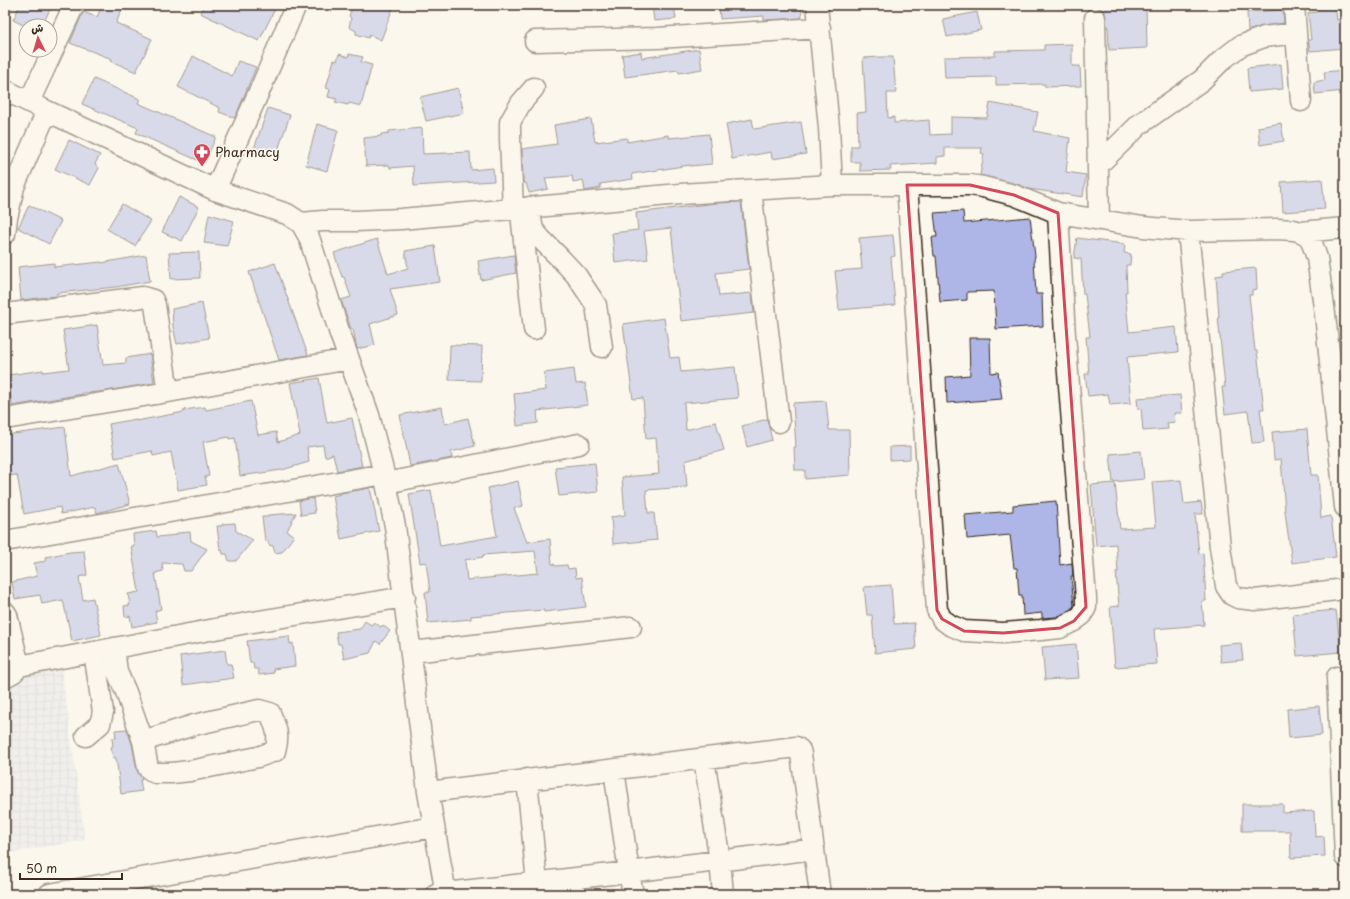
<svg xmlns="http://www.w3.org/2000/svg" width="1350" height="899" font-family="'Playpen Sans','Playpen Sans Arabic',sans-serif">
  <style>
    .industrial { fill: url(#industrial-grid) }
    .building { fill: #adb6e7; stroke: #3b2a1e; fill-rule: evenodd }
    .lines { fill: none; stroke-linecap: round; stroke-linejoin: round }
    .minor-casing { stroke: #3b2a1e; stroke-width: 23 }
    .minor { stroke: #fbf7ec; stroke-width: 20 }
    .marked { fill: none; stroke: #d1495b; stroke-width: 3; stroke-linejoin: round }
    .labels { text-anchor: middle; stroke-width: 3.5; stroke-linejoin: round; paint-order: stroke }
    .poi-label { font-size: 13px; fill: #3b2a1e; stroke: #fbf7ec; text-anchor: start }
  </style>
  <defs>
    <pattern id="industrial-grid" width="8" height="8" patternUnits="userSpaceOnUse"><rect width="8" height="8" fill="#e4e4ea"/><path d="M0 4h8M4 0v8" fill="none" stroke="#c4c4c8"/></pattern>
  </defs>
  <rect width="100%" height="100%" fill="#fbf7ec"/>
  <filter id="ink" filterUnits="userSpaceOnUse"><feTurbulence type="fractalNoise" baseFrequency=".025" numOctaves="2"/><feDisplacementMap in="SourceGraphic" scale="8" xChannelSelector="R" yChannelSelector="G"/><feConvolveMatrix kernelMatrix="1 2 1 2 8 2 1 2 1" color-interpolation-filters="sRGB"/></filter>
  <g filter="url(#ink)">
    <path class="industrial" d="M61,665L85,840L5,854V673Z"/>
    <path class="building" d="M20,5H52L42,26H25L13,20Z
      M102,5H124L116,23L152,39L136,72L111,61L112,59L70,43L83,12L97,17Z
      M204,5H277L259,41L200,13Z
      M353,5H394L381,40L370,35L368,38L356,34V31L349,27L351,18L349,16Z
      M652,5H674L676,19L654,21Z
      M719,5H801L802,18L764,20V16L720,19Z
      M1104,5H1146L1147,48L1109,50L1108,27H1107Z
      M1335,6L1337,20L1345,19V48L1310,51L1308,40H1311L1308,13L1317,12L1316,9Z
      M1283,10L1284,23L1262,26L1248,31L1247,12Z
      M977,12L981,30L947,37L943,19Z
      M1072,44V66H1080L1081,86L1045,87V84L996,85V77L945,78L944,57L995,56V51L1044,50V45Z
      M699,49L702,69L679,73L678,70L625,77L622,55L641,52L642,58Z
      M339,54L348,57L349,54L363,57L361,62L372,65L361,106L349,103L348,105L335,102L337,99L328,97L330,89L326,88L334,60L337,61Z
      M193,56L232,76L238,61L256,67L235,118L219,112L220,108L178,87Z
      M880,57H893L896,93H887L888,118L894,117V123L929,120L930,135L951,134V117L987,118L990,103L1038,112L1034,131L1070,138L1066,172L1086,175L1083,197L1029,189L1017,184L980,175L984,154L981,153L982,148H945V156L937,157V163L890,166L891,170L860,171V162H851V146H858L857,113L866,112L863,58Z
      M1281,64L1283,89L1249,92L1247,68Z
      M1345,70V91L1315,94L1314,82L1325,80L1324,72Z
      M94,79L140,99L138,103L216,137L204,163L136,133L138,128L82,104Z
      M458,88L464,113L426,121L420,97Z
      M268,108L290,115L276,156L254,149Z
      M591,119L595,142L627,138V142L668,135L669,138L709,134L712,164L690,166V165L632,174L633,179L600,184L601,188L585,191L583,180L573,182L572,176L545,178L548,189L529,193L526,183H523L522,149L557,144L554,125Z
      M752,119L754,129L801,122L806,154L772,159L771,152L732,159L726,124Z
      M1281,123L1284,141L1260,145L1258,127Z
      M317,124L338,130L327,171L306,165Z
      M422,128L423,154L470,152L471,170L493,168L494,181L414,186L413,166L390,168L389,165L366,166L364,138L381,136V134L389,133V131Z
      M69,140L100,155L95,164L99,168L90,185L55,169Z
      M1322,179L1325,209L1283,212L1281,182Z
      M179,197L199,207L182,241L162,232Z
      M741,202L749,269L716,273L719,296L752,293L754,313L681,321L671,228L644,231L648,259L615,263L612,233L638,230L636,213L715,203Z
      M122,204L151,221L135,246L107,229Z
      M29,205L61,221L49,244L18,228Z
      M963,211L964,223L1030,217L1035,256L1034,260L1036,294H1042L1043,326L996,329L994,291L967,292V300L940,302L936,256H934L932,237H937L934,213Z
      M209,214L234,221L227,246L204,243Z
      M893,235L895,256L891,257L895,305L839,310L835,271L862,269L859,238Z
      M1077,238L1125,244L1124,253L1131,254L1130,265H1126L1127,292H1125L1129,332L1176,327L1178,352L1127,357L1131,403L1110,405L1108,394L1088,396L1085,374H1089L1086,337H1090L1085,294H1083L1081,259L1074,258Z
      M377,239L388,274L408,268L405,251L435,246L440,282L390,289L398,315L370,324L375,345L357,349L353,329H351L341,300L351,297L344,277H342L334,253Z
      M199,252L200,278L171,279L169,253Z
      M146,255L150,281L116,287L57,293V296L21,300L18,267L54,263V267L101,262V263Z
      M514,255L516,273L481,280L478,261Z
      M275,263L308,355L279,360L249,272Z
      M1256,268L1257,289L1252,290V295H1249L1255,351H1257L1264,409H1260L1264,442L1252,443L1248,411L1225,414L1222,387H1225L1218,317H1219L1216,276L1223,275V271Z
      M202,303L209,338L177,344L173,327L172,309Z
      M664,318L670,358L679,357L681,372L735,367L738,398L684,403L686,430L716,422L724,450L685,461L687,487L646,490L648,513H654L657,540L613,544L611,517L625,515L622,477L659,474L656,438L646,439L643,398L633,399L623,324Z
      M97,325L103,365L126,363V358L150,354L154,383L100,392L82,393L83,394L12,406L8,375L43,370V372L69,369L63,330Z
      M969,338H990L991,373L998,372L1002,399L947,403L946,377L970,375Z
      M450,345L482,346L481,381L449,380Z
      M574,369L576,384L585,383L588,405L537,411L538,423L517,426L514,394L546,390L544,373Z
      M319,378L327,423L352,418L362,466L337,471L333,454L325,457L323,445L307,447L309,462L282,470L240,476L235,438L229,439V437L203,442L209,476L205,477L207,485L178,490L171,452L153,456L152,451L115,458L109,424L136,419V421L184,412V410L205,407L206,410L251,401L258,435L276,432L278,442L300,435L290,383Z
      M1180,395L1182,413H1174L1175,422L1167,423L1168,429L1143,431L1141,408L1138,409L1137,398Z
      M826,401L829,430H849L850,475L805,479V470H795L794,447H796L793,403Z
      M442,407L445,424L468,418L475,446L451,452L452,458L410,466L400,415Z
      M767,419L772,440L747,447L742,426Z
      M65,427L71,476L119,463L130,504L97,513L95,507L61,514L60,507L24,514L17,475L5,476V435Z
      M1307,429L1311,475H1318L1321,518L1331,516L1336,557L1292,563L1285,512L1281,459L1274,460L1272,432Z
      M910,446V459L890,460V447Z
      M1141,451L1144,479L1113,482L1110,454Z
      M595,463L598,492L559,496L555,467Z
      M1181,480L1184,504L1201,502L1203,514H1195L1199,554L1203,553L1205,582L1206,601H1202L1204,625L1154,629L1157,664L1115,667L1110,607L1119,606L1116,572H1118L1116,544L1096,546L1091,485L1115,483L1120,529L1156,527L1152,482Z
      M518,481L523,506L514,508L527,542L550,539L552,564H554L555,566L567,565L568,569L575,568L576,578L582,577L586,607L544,612V610L471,616V619L428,623L425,592H430L426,562L420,563L409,494L431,490L440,546L497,536L488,488ZM535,551L538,573L467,580L465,560L483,557V555Z
      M370,488L379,531L341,539L333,496L341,494V493Z
      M313,498L315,513L301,515L299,501Z
      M1056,501L1060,565L1072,563L1073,576H1071L1074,606L1068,611L1057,617L1042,618V613L1023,615L1022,595H1019L1017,568H1014L1010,535L967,539L965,515L1013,511V505Z
      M296,513L287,531L294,536L282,552L275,553L273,546L269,545L268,541H265L262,517H268V515Z
      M235,523L236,531L253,540L236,561H229L227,554H223L222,550H220L217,526H222V524Z
      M156,531L157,537L176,535L177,533L190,532L191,541L207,549L191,571H184L182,564L162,563L163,571L155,573L161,609L155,611L157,622L132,627L130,616L125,617L124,606L130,605L128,594L139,592L131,546H134L133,534Z
      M84,551L87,575L79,577L83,600L93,598L101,635L72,641L63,600L42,604L40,595L15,599L12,582L37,576L34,563L46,561L45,557L70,552Z
      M891,585L894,624L914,623L916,649L875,653L872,615H867L864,587Z
      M1336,610L1341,652L1297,656L1293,614Z
      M365,621L371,625L374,622L381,627L383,625L390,631L380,644L376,641L370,653L344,659L341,644H338L336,632L360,629Z
      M289,636L290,644L293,643L295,666L273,669L274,673L259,675L258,669H254L253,663H250L247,641Z
      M1241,643L1243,660L1221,662L1219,645Z
      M1076,644L1079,678L1045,680L1042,647Z
      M225,650L227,664H231L234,678L183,685L180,656Z
      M1319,706L1322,735L1289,738L1287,709Z
      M127,729L132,744L137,770L141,777L142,780H140L142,791L121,794L116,758H113L111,747L113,746L112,738H116L115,730Z
      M1242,804H1283V813L1314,811L1315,837L1324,836L1325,856L1291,858L1290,831H1242Z"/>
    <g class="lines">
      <g class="minor-casing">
        <path id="minor" d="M1294,5L1301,101
          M1095,18L1099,220
          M535,41L657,38L820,28
          M5,90L47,111L215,190L287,214L301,223L309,237L340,334L369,415L384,474L395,526L428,792L446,894
          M29,102L74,5
          M1098,165L1140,124L1202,80L1222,60L1240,46L1264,37L1296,33
          M832,185H970L983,187L1014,195L1058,213L1143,227L1188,231L1277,229L1294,230L1301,232L1307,235L1311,240L1317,258L1325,314L1345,507
          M907,185L937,610L942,619L950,625L964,631L1003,633L1041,630L1060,628L1074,621L1082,615L1086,607V598L1065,335L1058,213
          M215,190L262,85L296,5
          M751,190L779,422
          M529,207L533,230L541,239L561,259L576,275L596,305L602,347
          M513,209L510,139V122L521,103L534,88
          M521,214L534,329
          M301,223L323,221H356L401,219L680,194L832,185L829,128L817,5
          M1188,231L1220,547L1226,586L1232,595L1238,598L1255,600L1345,589
          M1301,232L1345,228
          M5,234L7,218L14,187L47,111
          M5,314L143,297L153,300L155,305L168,392
          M5,419L168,392L349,359
          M386,483L579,444
          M5,541L384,474
          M5,612L7,615L19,666
          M114,648L117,672L126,692L143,741L148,768L155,773H172L190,771L258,757L275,751C280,736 276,727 270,713L259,710L194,725L143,741
          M412,652L631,627
          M5,677L14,672L19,666L247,623L405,597
          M1337,677L1345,857
          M86,736L100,724L103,712L94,652
          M704,759L720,861L723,894
          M614,770L629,872L633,894
          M527,779L538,894
          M428,792L796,747L800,750L801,754L820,894
          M49,894L434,827
          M436,894L629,872L814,849"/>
      </g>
      <use href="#minor" class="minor"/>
    </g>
  </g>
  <path d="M0 0H1350V899H0ZM907,185H970L1014,195L1058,213L1086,607L1074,621L1060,628L1003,633L964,631L942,619L937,610Z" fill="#fbf7ec" fill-opacity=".55" fill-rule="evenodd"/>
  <path class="marked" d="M907,185H970L1014,195L1058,213L1086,607L1074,621L1060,628L1003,633L964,631L942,619L937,610Z"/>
  <defs>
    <g id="pharmacy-pin" transform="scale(0.9)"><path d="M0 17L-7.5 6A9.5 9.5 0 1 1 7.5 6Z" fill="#d1495b" stroke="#fbf7ec"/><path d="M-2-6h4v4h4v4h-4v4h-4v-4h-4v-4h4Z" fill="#fff"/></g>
  </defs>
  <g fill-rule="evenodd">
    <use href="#pharmacy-pin" x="202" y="152"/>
  </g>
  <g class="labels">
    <g class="poi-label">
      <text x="215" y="157">Pharmacy</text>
    </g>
  </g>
  <rect width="1350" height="899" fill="none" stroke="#fbf7ec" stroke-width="20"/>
  <rect x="10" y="10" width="1330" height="879" fill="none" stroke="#3b2a1e" stroke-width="1.5" filter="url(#ink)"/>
  <g transform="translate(38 38) rotate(355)"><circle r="19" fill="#fbf7ec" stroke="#aea59a"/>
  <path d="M0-3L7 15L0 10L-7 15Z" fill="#d1495b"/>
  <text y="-6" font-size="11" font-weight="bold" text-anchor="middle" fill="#3b2a1e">ش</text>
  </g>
  <path d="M20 873v6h102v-6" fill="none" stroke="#3b2a1e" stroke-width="2"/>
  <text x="26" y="873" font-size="12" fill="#3b2a1e" stroke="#fbf7ec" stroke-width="3" paint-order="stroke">50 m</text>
</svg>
